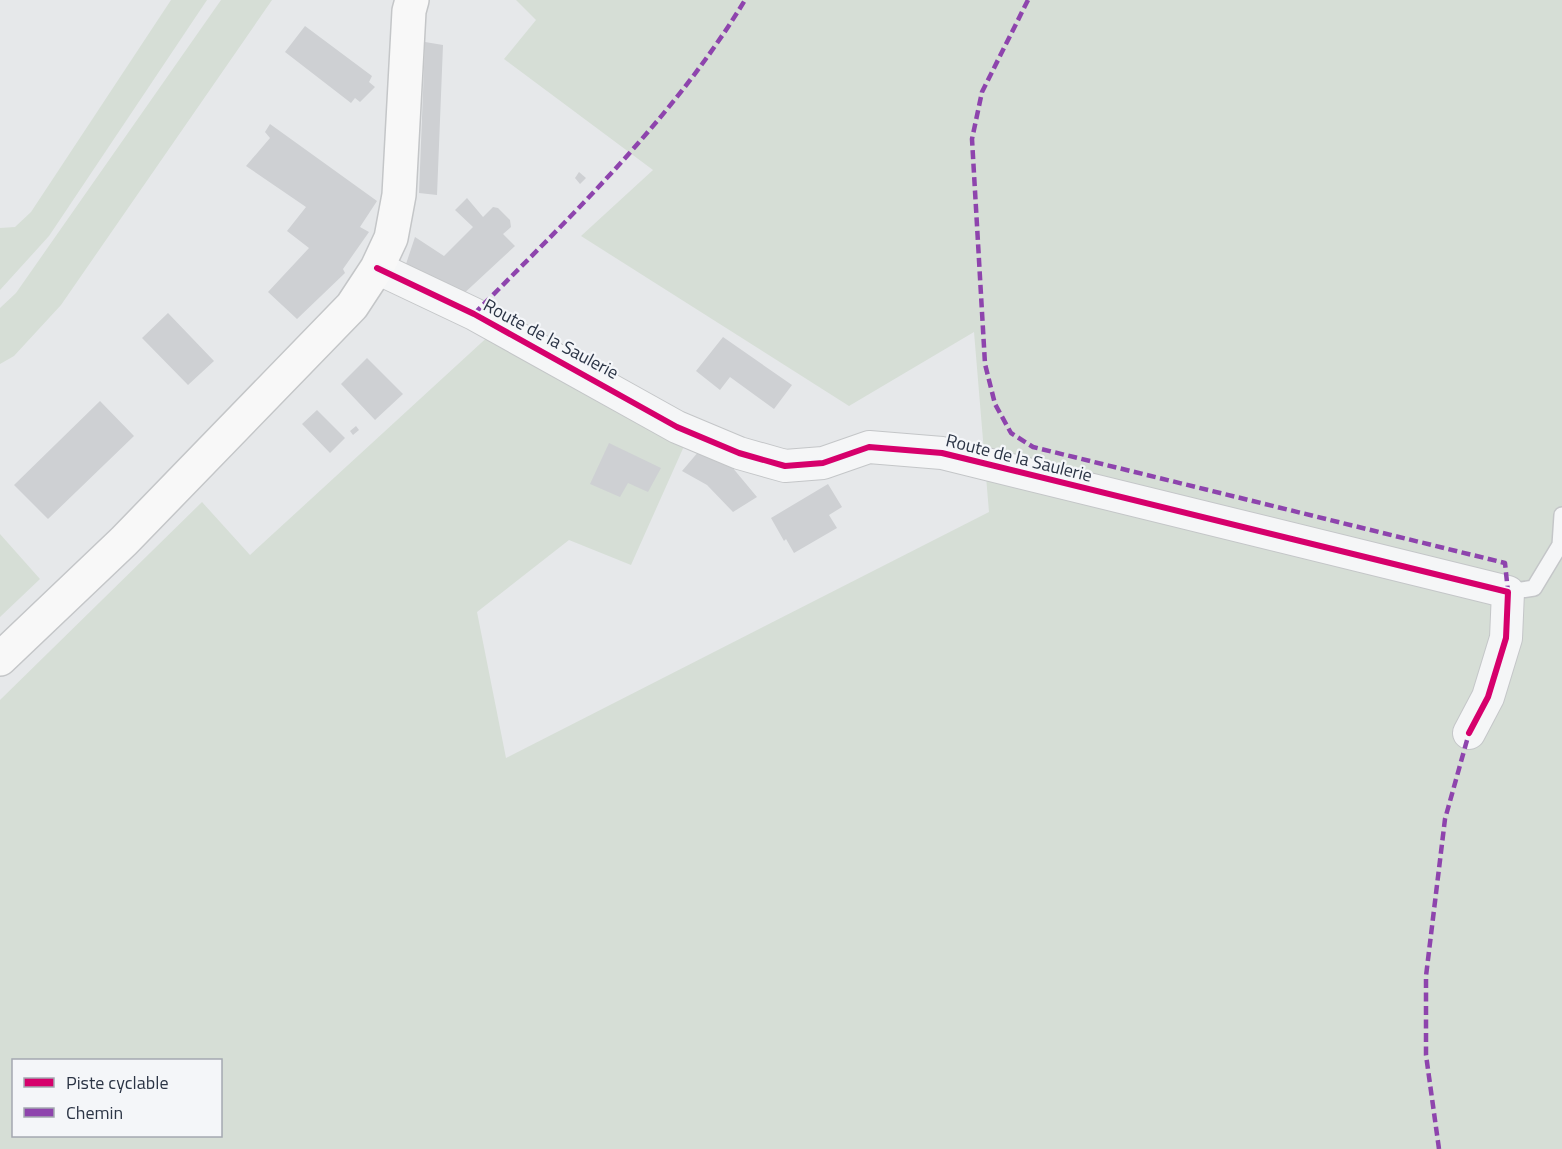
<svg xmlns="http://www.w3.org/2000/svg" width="1562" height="1149" font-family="'Titillium Web',sans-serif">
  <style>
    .green { fill: #d6ded6; fill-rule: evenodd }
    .building { fill: #ced0d3 }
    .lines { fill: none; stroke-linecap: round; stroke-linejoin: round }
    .service-casing { stroke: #c4c6c8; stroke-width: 18 }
    .minor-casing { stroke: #c4c6c8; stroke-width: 34 }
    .secondary-casing { stroke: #c4c6c8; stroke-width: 36 }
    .service { stroke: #f5f6f7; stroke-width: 15 }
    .minor { stroke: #f5f6f7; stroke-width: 32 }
    .secondary { stroke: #f8f8f8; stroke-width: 33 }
    .quiet { stroke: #8e44ad; stroke-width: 4.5; stroke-dasharray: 9 4.5; stroke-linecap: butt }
    .cycleway-casing { stroke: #f4f6f9; stroke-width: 10 }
    .cycleway { stroke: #d6006c; stroke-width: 6 }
    .labels { text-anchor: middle; stroke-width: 4.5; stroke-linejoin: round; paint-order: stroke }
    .street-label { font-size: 18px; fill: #2b3445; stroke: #f4f6f9 }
  </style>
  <rect width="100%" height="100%" fill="#e6e8ea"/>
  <path class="green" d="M171,0H207L49,236L0,290V228L15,227L31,212Z
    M221,0H272L61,305L14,356L0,364V308L16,293Z
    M516,0H1562V1149H0V700L202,502L250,555L493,332L685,444L631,565L569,540L477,612L506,758L989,512L974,332L849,406L581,236L653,170L504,59L536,20ZM14,1060H220V1136H14Z
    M0,534L40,579L0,617Z"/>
  <path class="building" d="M305,26L372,76L369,82L375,87L360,102L355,98L351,103L285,52Z
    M425,42L443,45L437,195L419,193Z
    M270,124L377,201L360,227L369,232L343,269L345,273L297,319L268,292L309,248L287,231L306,207L246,166L270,138L265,132Z
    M579,172L586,178L580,184L575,178Z
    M467,198L483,217L493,207L498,208L510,220L511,227L503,234L515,246L459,298L405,267L415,237L444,256L473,227L455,210Z
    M168,313L214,361L188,385L142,338Z
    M723,337L792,385L774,409L730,377L720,390L696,371Z
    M367,358L403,394L375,420L341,384Z
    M100,401L134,436L48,519L14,485Z
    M317,410L345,438L330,453L302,424Z
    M356,426L359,430L353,435L350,431Z
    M609,443L661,468L648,492L628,483L620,497L590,484Z
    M699,451L732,467L757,497L733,512L707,485L682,471Z
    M828,484L842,507L829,515L837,528L794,553L786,539L784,541L771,518Z"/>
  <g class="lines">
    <g class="service-casing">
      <path id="service" d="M1508,592L1534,588L1560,545L1562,515"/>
    </g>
    <g class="minor-casing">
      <path id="minor" d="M377,268L474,314L677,427L739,453L785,466L823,463L869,447L942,453L1508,592L1506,638L1488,697L1469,733"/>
    </g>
    <g class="secondary-casing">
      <path id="secondary" d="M0,659L124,541L352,306L377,268L391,238L399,195L409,11L412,0"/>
    </g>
    <use href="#service" class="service"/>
    <use href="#minor" class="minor"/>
    <use href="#secondary" class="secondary"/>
    <path class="quiet" d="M1028,0L982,92L972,139L985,364L995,404L1011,433L1033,447L1505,563L1508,592
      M474,314C571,216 673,119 745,0
      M1439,1149L1426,1055V976L1445,819L1469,733"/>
    <g class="cycleway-casing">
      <path id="cycleway" d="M377,268L474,314L677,427L739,453L785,466L823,463L869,447L942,453L1508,592L1506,638L1488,697L1469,733"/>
    </g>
    <use href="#cycleway" class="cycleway"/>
  </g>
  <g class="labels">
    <g class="street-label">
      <text transform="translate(551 339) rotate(28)" y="6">Route de la Saulerie</text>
      <text transform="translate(1019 458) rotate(14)" y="6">Route de la Saulerie</text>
    </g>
  </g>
  <rect x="12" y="1059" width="210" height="78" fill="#f4f6f9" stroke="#a4a8b1" stroke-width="1.5"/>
  <rect x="24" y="1078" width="30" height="9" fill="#d6006c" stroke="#a4a8b1" stroke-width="1.5"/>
  <text x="66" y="1089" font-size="18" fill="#2b3445">Piste cyclable</text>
  <rect x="24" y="1108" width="30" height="9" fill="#8e44ad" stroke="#a4a8b1" stroke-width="1.5"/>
  <text x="66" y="1119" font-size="18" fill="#2b3445">Chemin</text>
</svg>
